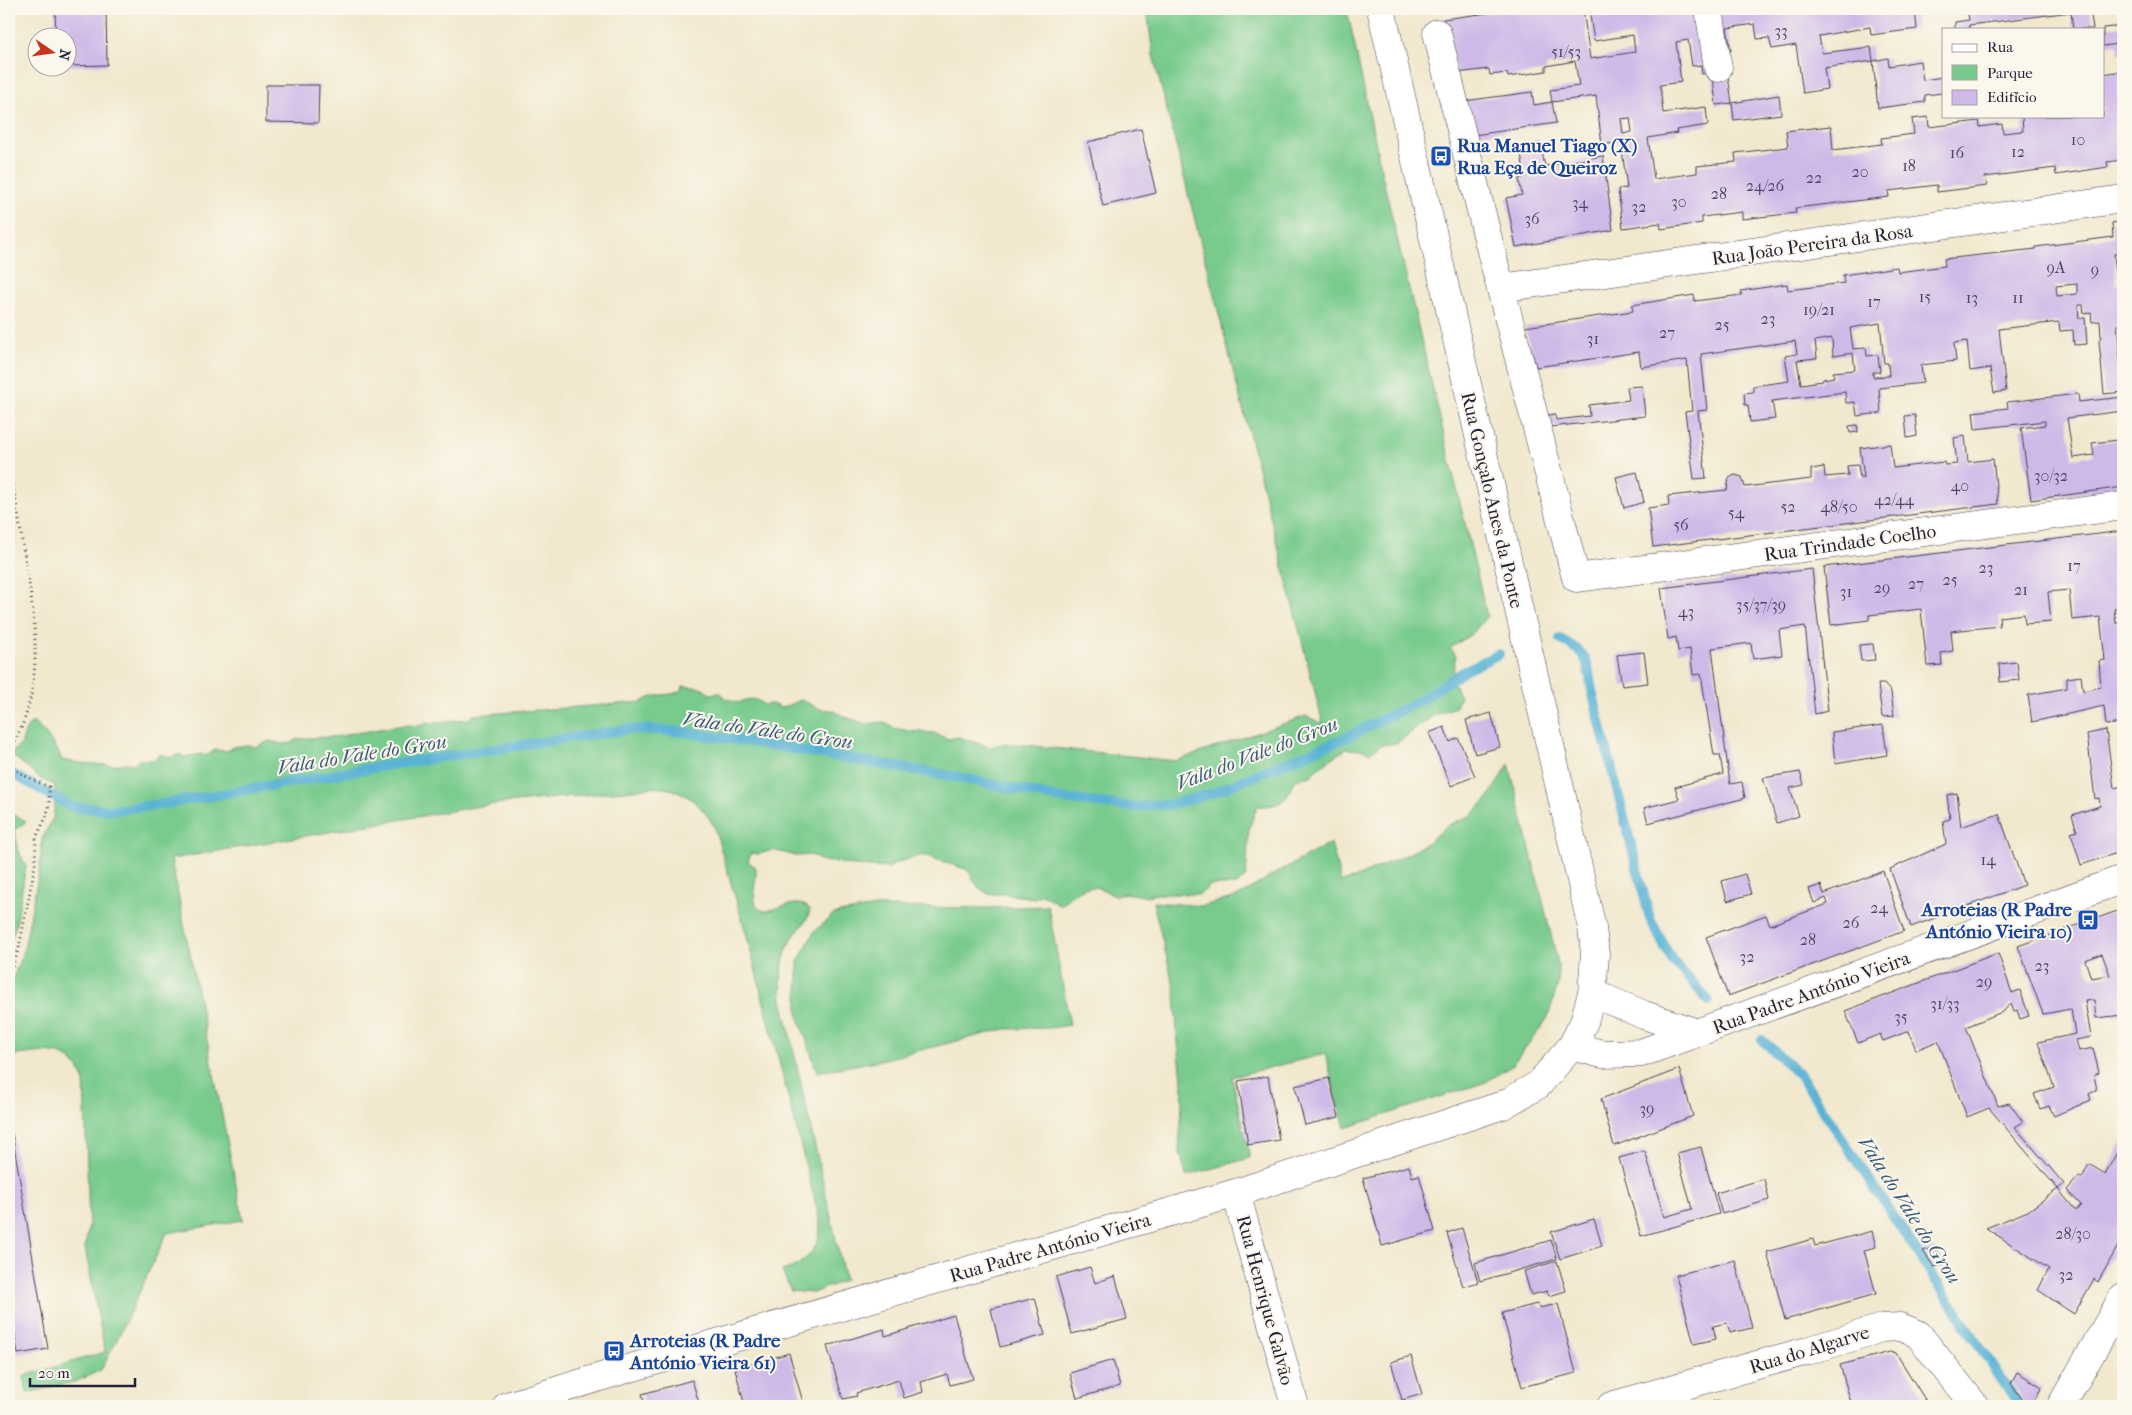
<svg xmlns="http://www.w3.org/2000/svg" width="2132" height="1415" font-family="'IM FELL French Canon',serif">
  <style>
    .green { fill: #78cb8d; stroke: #4d7664 }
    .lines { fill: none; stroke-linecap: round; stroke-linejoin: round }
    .stream { stroke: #58b2d5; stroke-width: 10 }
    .building { fill: #cfb9e8; fill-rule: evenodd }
    .minor-casing { stroke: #414051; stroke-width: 29 }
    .path { stroke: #414051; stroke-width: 3; stroke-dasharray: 1 4; stroke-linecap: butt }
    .minor { stroke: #fff; stroke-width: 28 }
    .rail { stroke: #22223b; stroke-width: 4; stroke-dasharray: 8 4; stroke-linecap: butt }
    .labels { text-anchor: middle; stroke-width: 4; stroke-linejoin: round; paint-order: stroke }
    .number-label { font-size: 16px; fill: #4d4866 }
    .transit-label { font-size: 19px; font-weight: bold; fill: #164399; stroke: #fbf7ec; text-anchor: start }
    .street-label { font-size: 19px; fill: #22223b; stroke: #fbf7ec }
    .water-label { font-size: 20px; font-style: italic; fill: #385c79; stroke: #fbf7ec }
  </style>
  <rect width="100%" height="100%" fill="#fbf7ec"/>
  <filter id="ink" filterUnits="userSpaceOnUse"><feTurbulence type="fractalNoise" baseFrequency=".02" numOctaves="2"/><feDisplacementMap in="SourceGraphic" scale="10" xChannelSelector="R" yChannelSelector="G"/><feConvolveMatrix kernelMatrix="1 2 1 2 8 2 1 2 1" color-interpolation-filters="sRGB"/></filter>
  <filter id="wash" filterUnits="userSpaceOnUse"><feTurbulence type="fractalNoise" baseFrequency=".0096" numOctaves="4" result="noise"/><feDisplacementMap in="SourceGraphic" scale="20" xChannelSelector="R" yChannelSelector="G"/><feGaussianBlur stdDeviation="1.12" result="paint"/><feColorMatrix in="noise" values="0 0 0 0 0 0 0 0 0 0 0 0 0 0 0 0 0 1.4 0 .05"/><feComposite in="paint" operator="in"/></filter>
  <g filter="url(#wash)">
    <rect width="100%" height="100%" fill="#f1e8ce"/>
    <path class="green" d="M1147,9H1347L1384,183L1487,616L1473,633L1450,648L1456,656C1452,671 1451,683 1460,696L1456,707L1434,715L1397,743L1381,745L1369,753L1363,750L1346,749L1319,767L1311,776L1296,779C1284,802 1284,806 1257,806L1249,829L1246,877L1236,885H1211L1200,894H1158L1144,896L1125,893L1114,896C1089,879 1081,888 1060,905L1042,894L1034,898L1005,894H988L978,887L968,870L923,855L895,863L889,868L854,866L836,862L821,861L811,855L796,856L773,850L759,854L751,853L748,861L756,868C757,880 747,912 767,911C780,908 799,898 810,909C809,921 798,929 792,939C781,957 780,978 782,999L845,1280L813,1293L791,1291L782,1271C807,1264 821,1247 820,1221L746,933L714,826C694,793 671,782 633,790L486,805L171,859L243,1220L167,1233L116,1342L101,1370L77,1381L27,1393L24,1376L105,1352L85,1248L89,1224L84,1080C70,1043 40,1053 9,1056V989L24,949L40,866L42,839L53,818L56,795L54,784L42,780L12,755L15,749L21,745L26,729L32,722C43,729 58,748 62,760C67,762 109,766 114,765C122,764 126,762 134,764L139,760H153L161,754L171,758L180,754L184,757L201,754L206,756L215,750L227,751L233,747L248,745L255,747L270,741L281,744L292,743L297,739L343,736C350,732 356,733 363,732C382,729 401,723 420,726L426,722C442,724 454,719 470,719L473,715L642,702C659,691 668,698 682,690L683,686L703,688L710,694L721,693L725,698L738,703C748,698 755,697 764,705L772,704L781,708L801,700L820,709L832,710L843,716L866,724L883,722L894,728L909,731L934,733L948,739L959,737L990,747L1006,743L1176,761L1306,716L1323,724L1153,55Z
      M1509,764L1558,963V984L1548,1017L1541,1028L1511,1066L1486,1082L1345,1128L1325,1054L1232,1077L1250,1158L1186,1176L1179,1149L1183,1089L1177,1034L1175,991L1153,902L1202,906L1237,897L1274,874L1331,843L1341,882L1352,879L1408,854L1430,841L1448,825L1472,815L1488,798Z
      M9,814L19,817L26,822L14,830L20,854L26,866L16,925L9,946Z
      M1048,906L1070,1025L1050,1028L1005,1029L881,1060L817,1072L798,1015V962L814,932L834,914L875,907L987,908Z"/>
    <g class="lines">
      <path class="stream" d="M1560,639C1590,654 1587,661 1592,691L1650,919L1672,960L1709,1001
        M9,772L72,807L112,810L164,804L389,765L629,729L676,731L751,742L961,778L1063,799L1134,807L1172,804L1210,794L1350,736L1422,699L1464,671L1499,654
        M1762,1040L1799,1074L2019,1406"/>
    </g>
    <g id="blocks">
      <path class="building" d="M55,9H106L107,65L68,66V38H56Z
        M1518,9H1583L1590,59L1635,52L1633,35L1594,41L1589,9H1702L1711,73L1702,74L1701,65L1692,66L1688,40L1676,42L1681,82L1660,85L1663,113L1706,107L1708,125L1676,130L1677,133L1648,138L1654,179L1697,173V166L1736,162L1735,153L1788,147L1786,131L1831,126L1833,150L1882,144L1881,138L1914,134L1912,119L1928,117L1929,127L1979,121L1980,127L2002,124L2003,133L2023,131L2022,116H2103V74L2123,71V160L2107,162L2108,167L2056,175L2055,168L1985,177L1987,186L1937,192V185L1888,191L1889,197L1795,208L1796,213L1742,219V212L1702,217V223L1661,229L1660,223L1623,228L1618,189L1627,188L1621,142L1602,145L1596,96L1552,102L1556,123L1474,135L1464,101L1532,92L1534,105L1552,102L1550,90L1579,86L1575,61L1546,66V71L1508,77L1507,73L1490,75L1489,69L1457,73L1443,19ZM1630,118L1632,132L1623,134L1621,119Z
        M1715,9H1915L1917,29L1871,35L1870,27L1819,36L1822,53L1871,47L1873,61L1888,58L1889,66L1920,61L1923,80L1943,77V93L1925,95V102L1878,108L1873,61L1824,68L1827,89L1803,93L1796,45L1772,49L1769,38L1757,39L1755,24L1727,28L1731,51L1721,52Z
        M1967,9H2090L2093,29H2073L2071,12L1969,25L1970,29H1955V22L1969,20Z
        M2123,26V54L2119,55L2118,44L2103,46V28Z
        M1728,76L1732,103L1716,105L1713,78Z
        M266,85H319L318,123L266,122Z
        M1779,95L1781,114L1734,120L1732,103Z
        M1141,129L1156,193L1103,206L1088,142Z
        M1540,143L1545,166L1603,156L1613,230L1516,247L1506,198L1522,195L1519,179L1525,177L1520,148Z
        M2123,221V253L2114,254L2117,285L2123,284V325H2117L2121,369H2123V392L2104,394L2099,341L2101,337L2100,321L2092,322L2091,313L2084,314L2083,305H2078L2079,318H2085L2087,344L2074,345L2073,330L2060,331L2059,322L1999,329L2006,391L1994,393L1990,368L1970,371L1967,341L1954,343L1956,361L1921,365L1923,383L1879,388L1881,413L1857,416L1855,402L1846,403L1845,392L1772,401L1775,419L1750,422L1748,405H1745L1744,393L1753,392V386L1789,381L1785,356L1797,354L1795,341L1701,354L1707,410L1698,411L1706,478L1694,479L1685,412L1692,411L1687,360L1641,367L1639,352L1536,367L1525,327L1633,311L1632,305L1694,295L1695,301L1742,295L1741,291L1787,284L1788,290L1844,283L1843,275L1897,267L1898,272L1945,266L1944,259L2036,249V247L2113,237L2112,223ZM2077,284V294L2057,296L2056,286ZM1880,323L1884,363H1888L1889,376L1873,377V372H1880L1878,355L1867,356L1866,348L1853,349L1850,328ZM1832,338L1833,356L1853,353L1855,370L1833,372L1834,377L1823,379V381L1801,384L1797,360L1817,358L1815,341Z
        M1642,386L1645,416L1551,427L1548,415L1555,414L1556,420L1590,416L1589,405L1629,400L1627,387Z
        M2078,394L2079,402L2123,397V411L2067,418L2073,458L2094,455L2092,443L2119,440L2123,487L2031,500L2021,428L2045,425V421L1975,429L1973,412L2008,408L2007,402Z
        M1915,415L1917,436L1907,438L1905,416Z
        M1857,425L1858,432L1850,433L1849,426Z
        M1965,436L1968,462L1993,459L1998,504L1653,547L1648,508L1669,505L1668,496L1727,490L1729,478L1735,475L1742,477L1745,487L1811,479V469L1824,467L1825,477L1848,475L1847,466L1858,465L1860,478L1864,477L1860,448L1890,444L1893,468L1944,462L1945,465L1957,464L1954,438Z
        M1637,472L1644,502L1624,508L1616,477Z
        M2123,531V584L2119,585L2120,608L2114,609L2116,623H2123V723L2106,725L2104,706L2032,722L2028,695L2067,688V678L2081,676L2083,691L2101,687L2099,661L2105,660L2100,617L2072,620L2069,590L2048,592L2051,622L2025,624L2024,614L1999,617L2000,626L1951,631L1953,651L1941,653L1942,665L1927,666L1921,609L1869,615V620L1831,625L1824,567Z
        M1812,569L1828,711L1815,714L1805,626L1779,630L1782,655L1753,659L1751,643L1712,648L1730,784L1742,782L1745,798L1648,823L1644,808L1679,799L1675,787L1723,774L1720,755H1714L1701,674L1693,675L1690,649L1678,651L1676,637L1668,639L1661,588Z
        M1873,644L1875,660L1861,661L1859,645Z
        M1644,652L1648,683L1622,686L1617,655Z
        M2017,662L2019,680L2000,682L1999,664Z
        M1878,684H1884L1891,692L1894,716L1882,717Z
        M1491,713L1500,747L1475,754L1466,720Z
        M1883,725L1887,755L1835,764L1832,732Z
        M1444,727L1450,742L1458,738L1475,776L1451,786L1429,733Z
        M2106,730L2114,788L2123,786V851L2081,865L2071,833L2077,831L2072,815L2100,806L2099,798L2095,799L2087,734Z
        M1800,772L1804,785L1790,788L1799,816L1777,823L1763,778Z
        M1957,793L1961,827L1999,814L2024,885L1911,927L1890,869L1946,844L1943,821L1950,819L1947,795Z
        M1883,871L1904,931L1728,996L1706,937L1766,915L1770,925L1828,904L1826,898L1814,903L1809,889L1821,885L1824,894Z
        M1745,874L1751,894L1727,901L1722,881Z
        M2123,909V1015L2096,1018L2094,1000L2085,1001L2091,1037L2076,1040L2079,1051L2093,1048L2099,1073L2094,1075L2097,1090L2089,1094L2091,1100L2054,1116L2049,1106L2040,1109L2034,1094L2054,1087L2038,1042L2075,1034L2071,1009L2043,1014L2018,946ZM2102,954L2110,975L2091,978L2085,960Z
        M1998,953L2012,993L2020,990L2029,1016L2020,1019L2017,1010L2014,1011L2011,1003L2004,1011L1966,1027L1998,1106L2009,1103L2023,1122L2015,1127L2064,1184L2058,1189L2076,1211L2081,1205L2067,1190L2079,1176L2082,1178L2089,1164L2105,1174L2123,1142V1237L2098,1282L2094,1279L2074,1314L2038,1290L2049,1269L1986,1228L2028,1211L2058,1189L1989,1108L1967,1117L1938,1041L1916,1050L1909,1031L1883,1041L1880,1034L1858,1043L1845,1011Z
        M1679,1069L1693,1116L1614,1146L1601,1099Z
        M1268,1076L1279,1140L1248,1145L1238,1081Z
        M1329,1078L1339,1117L1305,1125L1295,1086Z
        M12,1133L48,1349L18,1354L9,1298V1134Z
        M1701,1147L1719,1214L1641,1236L1619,1158L1645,1151L1664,1217L1692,1209L1677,1153Z
        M1409,1166L1412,1177L1419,1175L1435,1231L1382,1246L1363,1178Z
        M1764,1179L1769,1200L1722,1214L1716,1193Z
        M1594,1219L1602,1246L1560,1259L1551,1232Z
        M1462,1228L1478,1282L1463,1287L1447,1233Z
        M1872,1231L1876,1247L1864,1250L1876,1294L1785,1320L1767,1252L1813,1239L1815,1246Z
        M1551,1240L1557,1259L1480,1281L1475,1263Z
        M1935,1247L1944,1264L1934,1267L1923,1251Z
        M1735,1260L1752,1328L1730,1333L1727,1323L1713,1326L1716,1339L1694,1344L1676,1275Z
        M1557,1261L1566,1291L1549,1296L1547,1291L1531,1295L1524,1271Z
        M1090,1267L1095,1283L1115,1276L1127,1319L1072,1334L1056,1277Z
        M1035,1298L1045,1335L1000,1347L991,1309Z
        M1537,1304L1539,1308L1558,1304L1576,1373L1522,1387L1502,1313Z
        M954,1315L973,1379L950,1385L947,1374L921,1382L923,1392L904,1398L899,1380L856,1393L857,1396L843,1399L827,1346L884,1329L885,1336Z
        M1890,1352L1896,1353L1929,1406H1852L1840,1365Z
        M789,1353L804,1406H745L735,1369Z
        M1411,1356L1422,1394L1402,1400L1391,1362Z
        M1113,1360L1120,1386L1077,1398L1070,1373Z
        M2017,1372L2042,1387L2031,1406H2027L2011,1383Z
        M692,1380L700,1406H645L642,1394Z
        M1718,1400L1720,1406H1702Z"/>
    </g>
  </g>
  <g filter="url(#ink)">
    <use href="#blocks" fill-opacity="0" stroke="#414051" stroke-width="1"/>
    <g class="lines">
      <g class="minor-casing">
        <path id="minor" d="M1709,9L1718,68
          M1437,33L1490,247L1576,578L2123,506
          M1501,288L2123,199
          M1592,993L1644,1015L1697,1033
          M1572,1046L1602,1054L1641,1053L2123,879
          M1236,1193L1295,1406
          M507,1406L620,1371L1236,1193L1503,1105L1538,1085L1572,1046L1584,1022L1592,993L1595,954L1592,928L1381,9
          M1611,1406L1807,1351L1882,1328L1900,1327L1918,1334L1975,1406
          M2061,1406L2123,1297"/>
      </g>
      <path class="path" d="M9,471C16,496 19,522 23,547C35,616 48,688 9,752
        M9,765L27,777L49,787V803L47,815L36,838L35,865L19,948L9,976"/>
      <use href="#minor" class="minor"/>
      <path class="rail" d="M2122,1406L2123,1405"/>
    </g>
  </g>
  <defs>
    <g id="bus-square" transform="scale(1.125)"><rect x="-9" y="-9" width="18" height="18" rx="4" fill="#1a4fb4" stroke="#fbf7ec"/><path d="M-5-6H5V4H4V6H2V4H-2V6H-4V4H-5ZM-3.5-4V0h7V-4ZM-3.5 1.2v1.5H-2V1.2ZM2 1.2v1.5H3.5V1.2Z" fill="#fff"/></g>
  </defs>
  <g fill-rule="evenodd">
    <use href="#bus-square" x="1441" y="156"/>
    <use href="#bus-square" x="2088" y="920"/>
    <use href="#bus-square" x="614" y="1351"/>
  </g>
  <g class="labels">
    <g class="number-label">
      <text x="1781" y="36">33</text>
      <text x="1566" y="57">51/53</text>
      <text x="2078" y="145">10</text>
      <text x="2018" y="157">12</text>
      <text x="1957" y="158">16</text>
      <text x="1909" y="171">18</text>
      <text x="1860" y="177">20</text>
      <text x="1814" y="183">22</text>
      <text x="1765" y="191">24/26</text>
      <text x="1719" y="199">28</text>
      <text x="1679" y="207">30</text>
      <text x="1580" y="208">34</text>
      <text x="1639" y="212">32</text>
      <text x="1532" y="224">36</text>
      <text x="2056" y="273">9A</text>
      <text x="2095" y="275">9</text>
      <text x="1925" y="302">15</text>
      <text x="1972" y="303">13</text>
      <text x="2018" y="303">11</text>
      <text x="1874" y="307">17</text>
      <text x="1819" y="315">19/21</text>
      <text x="1768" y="324">23</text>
      <text x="1722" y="330">25</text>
      <text x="1667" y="338">27</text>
      <text x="1593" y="344">31</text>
      <text x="2051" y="481">30/32</text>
      <text x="1960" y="491">40</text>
      <text x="1894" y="505">42/44</text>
      <text x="1788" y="512">52</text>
      <text x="1839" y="512">48/50</text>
      <text x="1736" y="518">54</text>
      <text x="1681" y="530">56</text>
      <text x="2074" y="571">17</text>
      <text x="1986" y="573">23</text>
      <text x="1950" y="585">25</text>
      <text x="1916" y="589">27</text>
      <text x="1882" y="593">29</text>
      <text x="2021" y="595">21</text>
      <text x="1846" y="597">31</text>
      <text x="1761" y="610">35/37/39</text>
      <text x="1686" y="617">43</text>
      <text x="1988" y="865">14</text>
      <text x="1879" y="913">24</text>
      <text x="1851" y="928">26</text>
      <text x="1808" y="945">28</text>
      <text x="1747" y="962">32</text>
      <text x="2042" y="971">23</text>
      <text x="1984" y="987">29</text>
      <text x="1945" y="1009">31/33</text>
      <text x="1901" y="1022">35</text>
      <text x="1647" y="1114">39</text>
      <text x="2073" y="1239">28/30</text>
      <text x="2066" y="1280">32</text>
    </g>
    <g class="transit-label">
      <text x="1457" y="152">Rua Manuel Tiago (X)<tspan x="1457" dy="22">Rua Eça de Queiroz</tspan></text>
      <text x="2072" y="916" text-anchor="end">Arroteias (R Padre<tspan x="2072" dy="22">António Vieira 10)</tspan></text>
      <text x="630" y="1347">Arroteias (R Padre<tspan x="630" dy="22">António Vieira 61)</tspan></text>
    </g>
    <g class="street-label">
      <text transform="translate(1812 244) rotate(-8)" y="7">Rua João Pereira da Rosa</text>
      <text transform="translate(1493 500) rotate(77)" y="7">Rua Gonçalo Anes da Ponte</text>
      <text transform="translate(1850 542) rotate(-8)" y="7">Rua Trindade Coelho</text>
      <text transform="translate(1811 992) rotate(-20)" y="7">Rua Padre António Vieira</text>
      <text transform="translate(1050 1247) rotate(-16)" y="7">Rua Padre António Vieira</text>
      <text transform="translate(1266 1300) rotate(75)" y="7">Rua Henrique Galvão</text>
      <text transform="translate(1809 1349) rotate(-17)" y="7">Rua do Algarve</text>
    </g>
    <g class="water-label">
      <text transform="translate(768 730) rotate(8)" y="7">Vala do Vale do Grou</text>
      <text transform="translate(1257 753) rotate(-21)" y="7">Vala do Vale do Grou</text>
      <text transform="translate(362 754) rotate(-9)" y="7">Vala do Vale do Grou</text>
      <text transform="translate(1910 1210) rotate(57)" y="7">Vala do Vale do Grou</text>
    </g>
  </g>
  <rect width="2132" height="1415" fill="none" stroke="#fbf7ec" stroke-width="30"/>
  <rect x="1942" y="28" width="162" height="90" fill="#fbf7ec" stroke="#a4a2a5"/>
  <rect x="1952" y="44" width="25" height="8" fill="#ffffff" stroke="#a4a2a5"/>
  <text x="1987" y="52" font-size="15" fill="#22223b">Rua</text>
  <rect x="1952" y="65" width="25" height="15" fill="#78cb8d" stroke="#a4a2a5"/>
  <text x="1987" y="78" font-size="15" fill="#22223b">Parque</text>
  <rect x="1952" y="90" width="25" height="15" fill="#cfb9e8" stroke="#a4a2a5"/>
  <text x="1987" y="102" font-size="15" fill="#22223b">Edifício</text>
  <g transform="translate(52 52) rotate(103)"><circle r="24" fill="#fbf7ec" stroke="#a4a2a5"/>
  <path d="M0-4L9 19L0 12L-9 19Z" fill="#c8321e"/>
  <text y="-8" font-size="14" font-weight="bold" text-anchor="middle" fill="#22223b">N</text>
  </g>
  <path d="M30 1378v8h105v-8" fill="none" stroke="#22223b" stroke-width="2.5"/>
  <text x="38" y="1378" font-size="15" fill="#22223b" stroke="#fbf7ec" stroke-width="4" paint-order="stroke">20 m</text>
</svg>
